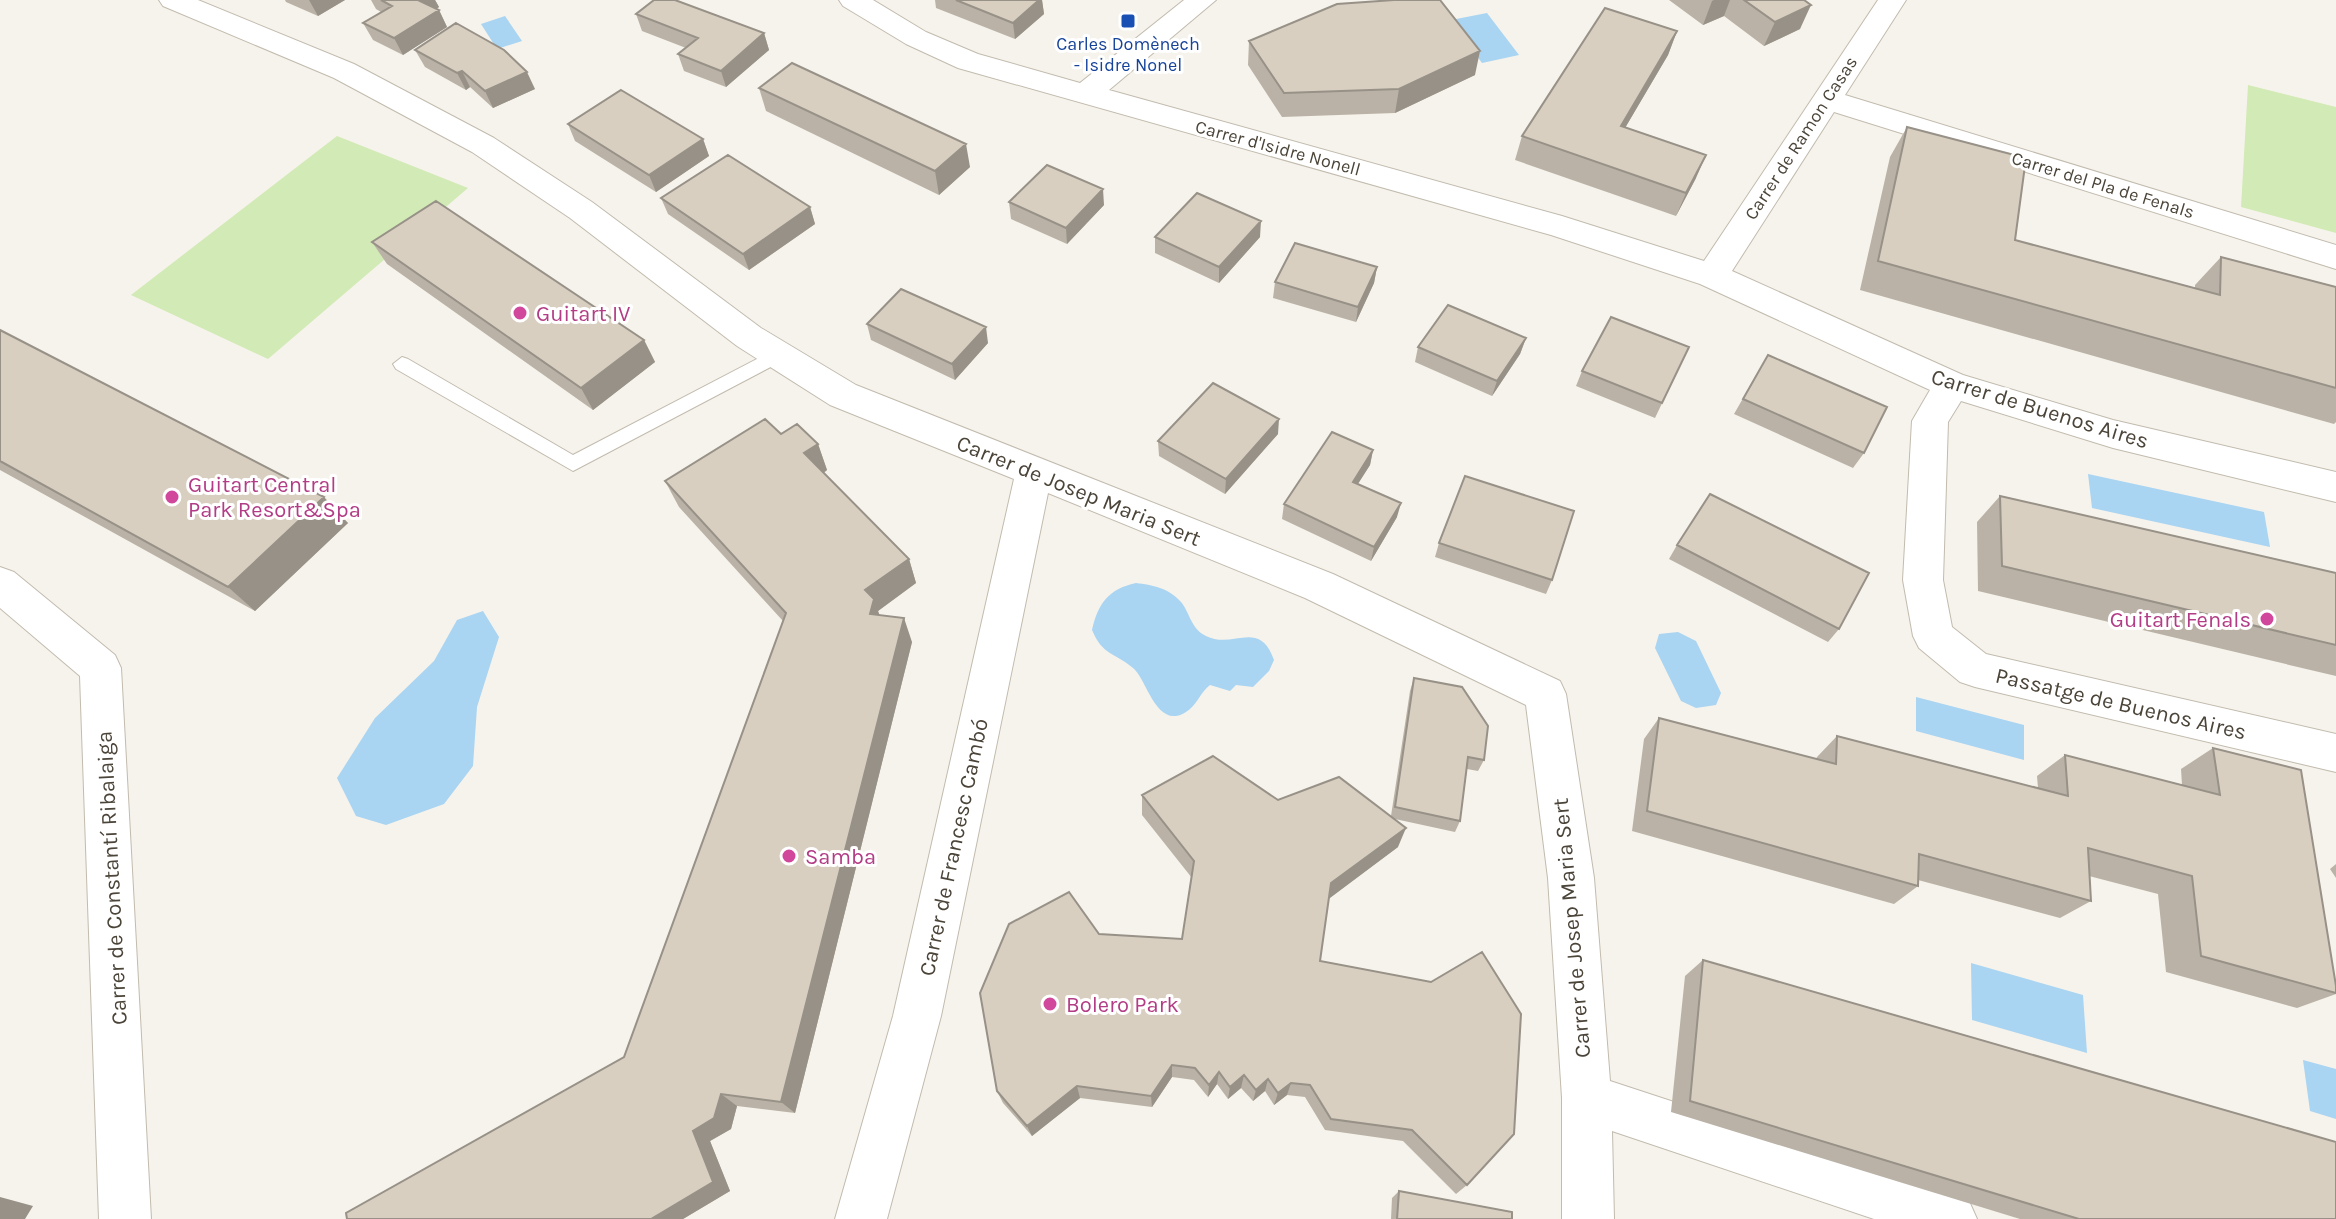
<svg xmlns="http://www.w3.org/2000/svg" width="2336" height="1219" font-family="Karla,sans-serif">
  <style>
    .green { fill: #d2eab5 }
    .water { fill: #a9d4f2 }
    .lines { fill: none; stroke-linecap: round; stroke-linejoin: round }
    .service-casing { stroke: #c2bbae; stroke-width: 2 }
    .minor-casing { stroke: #c2bbae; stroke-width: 2 }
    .service { fill: #fff; fill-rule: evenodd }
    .minor { fill: #fff; fill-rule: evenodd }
    .wall { fill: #bab2a6 }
    .shaded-wall { fill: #979187 }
    .building { fill: #d8cfc1; stroke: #979187; stroke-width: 2 }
    .transit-dot { fill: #1a4fb4; stroke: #fff; stroke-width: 3 }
    .hotel-dot { fill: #d1479c; stroke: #fff; stroke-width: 3 }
    .labels { text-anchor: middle; stroke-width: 6; stroke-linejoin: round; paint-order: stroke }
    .far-transit-label { font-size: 18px; fill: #164399; stroke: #fff }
    .far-street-label { font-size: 18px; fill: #4b4439; stroke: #fff }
    .hotel-label { font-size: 22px; fill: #b23c85; stroke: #fff; text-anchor: start }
    .street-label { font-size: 22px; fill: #4b4439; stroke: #fff }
  </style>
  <rect width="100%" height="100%" fill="#f6f3ec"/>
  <path class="green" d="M2248,85L2336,107V233L2241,207Z
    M337,136L468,188L268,359L131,295Z"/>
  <path class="water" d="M1487,13L1519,55L1482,63L1451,20Z
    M505,16L522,41L497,49L481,24Z
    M2088,474L2264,512L2270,547L2092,508Z
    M1136,583C1152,585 1169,588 1181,602C1190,613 1191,629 1206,636C1233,650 1259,618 1274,660L1269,671L1253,687L1236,685L1230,691L1210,685C1201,692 1198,702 1190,709C1157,736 1147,678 1133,668C1114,652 1103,656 1092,630C1098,604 1108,589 1136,583Z
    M483,611L499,637L477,707L473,766L444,804L386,825L356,816L337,778L375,718L434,661L457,620Z
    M1678,632L1696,641L1721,693L1716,705L1696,708L1681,701L1655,648L1659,634Z
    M1916,697L2024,725V760L1916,731Z
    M1971,963L2083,995L2087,1053L1972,1020Z
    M2303,1060L2336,1069V1119L2310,1111Z"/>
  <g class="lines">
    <g class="service-casing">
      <path id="service" d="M778,348L787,355L784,360L573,471L396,369L393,364L402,357L408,359L573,455Z"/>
    </g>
    <g class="minor-casing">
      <path id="minor" d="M159,0H198L354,64L494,138L592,202L761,328L856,385L1333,574L1560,681L1566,694L1594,878L1610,1081L1951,1193L1969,1201L1977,1219H1874L1612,1131L1614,1219H1562V1098L1548,878L1526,705L1305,598L1048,493L941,1016L887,1219H835L893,1016L1014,479L830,405L737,346L570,218L472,152L334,78L163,6Z
        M839,0H873L926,32L978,54L1080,83L1184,0H1216L1109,90L1562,216L1704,261L1878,0H1906L1845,95L2336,245V269L1834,112L1732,271L1963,375L2113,420L2336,472V502L2113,448L1961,401L1948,422L1943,580L1952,627L1986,654L2336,734V772L1975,687L1960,682L1919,648L1913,636L1903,580L1912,421L1930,390L1700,284L1551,235L958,68L906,44L843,6Z
        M0,567L14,572L115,655L121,668L151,1219H99L80,676L0,608Z"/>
    </g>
    <use href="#service" class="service"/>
    <use href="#minor" class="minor"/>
  </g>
  <path class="wall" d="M285,0H345L318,16L286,2Z
    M371,0H435L439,7L436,9L439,10L447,27L403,55L373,40L363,23L381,12L376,9Z
    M935,0H1042L1044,14L1015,39L936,8Z
    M1669,0H1804L1800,29L1764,46L1724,16L1703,25Z
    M636,14L764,33L769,50L726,87L684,71L678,54L686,48L642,31Z
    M1677,31L1668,55L1625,128L1696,178L1676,216L1515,160L1522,136Z
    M1249,41L1475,75L1395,113L1282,117L1248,65Z
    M415,50L535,89L493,108L470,87L466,90L425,67Z
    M759,88L970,167L939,195L766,111Z
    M568,124L703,139L709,156L656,192L575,141Z
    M1907,127L2015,240L2195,288V285L2221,257L2336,287V422L2334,424L1860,290L1890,157Z
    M661,198L810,207L815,224L749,270L668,214Z
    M1009,202L1104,205L1067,244L1011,219Z
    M1155,237H1260L1219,283L1155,253Z
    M372,242L644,340L655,362L593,410L387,264Z
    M1377,267L1374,283L1356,322L1273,298L1275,282Z
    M867,324L988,343L955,380L871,340Z
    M0,330L348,523L255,611L0,470Z
    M1526,338L1520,354L1492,396L1415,362L1418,347Z
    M1689,347L1655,418L1576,386L1582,371Z
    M1768,355L1864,453L1853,468L1734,414Z
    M781,434L818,444L827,470L824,473L909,559L916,583L878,611L880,616L912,642L795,1113L737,1106L731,1129L710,1141L730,1191L683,1219H347L624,1057L783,621L679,507L665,481Z
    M1278,434L1225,494L1159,456L1158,441Z
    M1373,450L1370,465L1358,484L1397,517L1371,561L1282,519L1284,504Z
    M2000,496L2336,573V676L1978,591L1977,522Z
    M1439,543L1552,580L1546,594L1435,557Z
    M1677,545L1839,629L1828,642L1669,559Z
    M1414,678L1484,760L1478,771L1467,769L1460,821L1455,832L1395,819L1398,847L1329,898L1320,961L1467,1185L1456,1194L1403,1141L1325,1130L1305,1097L1287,1095L1274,1105L1265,1091L1253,1101L1241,1088L1228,1099L1217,1084L1208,1097L1194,1080L1172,1077L1152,1107L1080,1098L1032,1136L1003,1103L997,1091L1099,934L1182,939L1192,878L1142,815V795L1278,800L1391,816L1410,691Z
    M1659,718L1816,759L1817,757L1837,736L2038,788L2037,776L2065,755L2182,785L2181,769L2213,748L2336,986V994L2297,1008L2166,972L2158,894L2089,876L2091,901L2060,918L1918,880V886L1894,904L1632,831L1644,739Z
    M2336,864V878L2330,869Z
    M1703,960L2336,1219H2020L1671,1112L1685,976Z
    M1399,1191L1512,1219H1391L1392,1198Z"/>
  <path class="shaded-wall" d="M309,0H345L318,16Z
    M417,0H435L439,7L426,16Z
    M1039,0H1042L1044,14L1015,39L1013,23Z
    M1714,0H1730L1724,16L1703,25L1712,1Z
    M1811,5L1800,29L1764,46L1775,22Z
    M439,10L447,27L403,55L394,38Z
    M1677,31L1668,55L1612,150L1621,126Z
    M764,33L769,50L726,87L721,71Z
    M1480,51L1475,75L1395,113L1399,89Z
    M462,71L470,87L466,90L457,73Z
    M527,72L535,89L493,108L485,91Z
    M703,139L709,156L656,192L649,175Z
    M966,144L970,167L939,195L935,171Z
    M1706,155L1696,178L1676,216L1686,193Z
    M1103,189L1104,205L1067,244L1066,228Z
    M810,207L815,224L749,270L743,254Z
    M1261,221L1260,237L1219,283V267Z
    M1377,267L1374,283L1356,322L1358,307Z
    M986,327L988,343L955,380L952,364Z
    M1526,338L1520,354L1492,396L1497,381Z
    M644,340L655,362L593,410L581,388Z
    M1279,419L1278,434L1225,494L1226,479Z
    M818,444L827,470L814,479L804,453Z
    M1373,450L1370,465L1350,496L1353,482Z
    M324,497L348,523L255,611L228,587Z
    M1401,503L1397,517L1371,561L1374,547Z
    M909,559L916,583L878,611L882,623L870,614L865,590Z
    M904,618L912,642L795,1113L781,1102Z
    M1406,828L1398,847L1326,901L1331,883Z
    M1172,1065V1077L1152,1107L1151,1096Z
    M1219,1072L1217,1084L1208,1097L1209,1085Z
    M1244,1075L1241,1088L1228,1099L1230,1087Z
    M1268,1079L1265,1091L1253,1101L1256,1090Z
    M1291,1083L1287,1095L1274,1105L1278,1093Z
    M1077,1086L1080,1098L1032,1136L1027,1126Z
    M721,1094L737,1106L731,1129L710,1141L730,1191L683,1219H651L693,1131Z
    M0,1197L33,1206L25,1219H0Z"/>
  <path class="building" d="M381,0H418L439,10L394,38L363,23L392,6Z
    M654,0H675L764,33L721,71L678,54L698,38L636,14Z
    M956,0H1039L1013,23Z
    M1394,0H1440L1480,51L1399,89L1284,93L1249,41L1337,4Z
    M1744,0H1804L1811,5L1775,22Z
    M1605,8L1677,31L1621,126L1706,155L1686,193L1522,136Z
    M456,23L504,50L527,72L485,91L462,71L457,73L415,50Z
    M792,63L966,144L935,171L759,88Z
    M621,90L703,139L649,175L568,124Z
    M1907,127L2026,158L2015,240L2220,295L2221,257L2336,287V388L1878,261Z
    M728,155L810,207L743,254L661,198Z
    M1047,165L1103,189L1066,228L1009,202Z
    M1197,193L1261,221L1219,267L1155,237Z
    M436,201L644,340L581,388L372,242Z
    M1295,243L1377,267L1358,307L1275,282Z
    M901,289L986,327L952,364L867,324Z
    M1448,305L1526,338L1497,381L1418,347Z
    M1611,317L1689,347L1662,403L1582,371Z
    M0,330L324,497L228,587L0,461Z
    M1768,355L1887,407L1864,453L1743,399Z
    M1213,383L1279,419L1226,479L1158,441Z
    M765,419L781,434L797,424L818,444L804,453L909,559L865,590L874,599L870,614L904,618L781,1102L721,1094L714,1118L693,1131L713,1182L651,1219H347L346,1213L624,1057L786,613L665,481Z
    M1332,432L1373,450L1353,482L1401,503L1374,547L1284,504Z
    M1465,476L1574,511L1552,580L1439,543Z
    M1710,494L1869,573L1839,629L1677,545Z
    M2000,496L2336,573V645L2002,566Z
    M1414,678L1462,687L1488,726L1484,760L1468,757L1460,821L1395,807Z
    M1659,718L1836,764L1837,736L2068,796L2065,755L2220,795L2213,748L2301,770L2336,986V993L2201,956L2192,876L2088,848L2091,901L1919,854L1918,886L1647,811Z
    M1213,756L1278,800L1339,777L1406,828L1331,883L1320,961L1431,982L1482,952L1521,1014L1514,1134L1467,1185L1412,1130L1331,1119L1310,1085L1291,1083L1278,1093L1268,1079L1256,1090L1244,1075L1230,1087L1219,1072L1209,1085L1195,1068L1172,1065L1151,1096L1077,1086L1027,1126L997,1091L980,993L1009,924L1069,892L1099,934L1182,939L1194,861L1142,795Z
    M1703,960L2336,1142V1219H2079L1690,1101Z
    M1399,1191L1512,1212V1219H1397Z"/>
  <rect class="transit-dot" x="1120" y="13" width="16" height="16" rx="4"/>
  <g class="hotel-dot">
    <circle cx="520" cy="313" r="8"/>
    <circle cx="172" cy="497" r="8"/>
    <circle cx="2267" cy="619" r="8"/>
    <circle cx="789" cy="856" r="8"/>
    <circle cx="1050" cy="1004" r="8"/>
  </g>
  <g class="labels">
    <g class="far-transit-label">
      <text x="1128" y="50">Carles Domènech<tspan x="1128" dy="21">- Isidre Nonel</tspan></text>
    </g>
    <g class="far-street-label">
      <text transform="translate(1801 138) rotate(-57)" y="6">Carrer de Ramon Casas</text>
      <text transform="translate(1278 148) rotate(15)" y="6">Carrer d'Isidre Nonell</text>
      <text transform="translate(2103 185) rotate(17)" y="6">Carrer del Pla de Fenals</text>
    </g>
    <g class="hotel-label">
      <text x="536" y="321">Guitart IV</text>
      <text x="188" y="492">Guitart Central<tspan x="188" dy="25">Park Resort&amp;Spa</tspan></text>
      <text x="2251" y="627" text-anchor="end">Guitart Fenals</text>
      <text x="805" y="864">Samba</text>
      <text x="1066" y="1012">Bolero Park</text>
    </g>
    <g class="street-label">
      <text transform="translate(2040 408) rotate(17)" y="8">Carrer de Buenos Aires</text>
      <text transform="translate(1079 490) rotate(22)" y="8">Carrer de Josep Maria Sert</text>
      <text transform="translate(2121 703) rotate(13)" y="8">Passatge de Buenos Aires</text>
      <text transform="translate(953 847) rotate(-78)" y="8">Carrer de Francesc Cambó</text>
      <text transform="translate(111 878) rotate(-93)" y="8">Carrer de Constantí Ribalaiga</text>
      <text transform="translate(1571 928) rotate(-95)" y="8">Carrer de Josep Maria Sert</text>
    </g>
  </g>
</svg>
